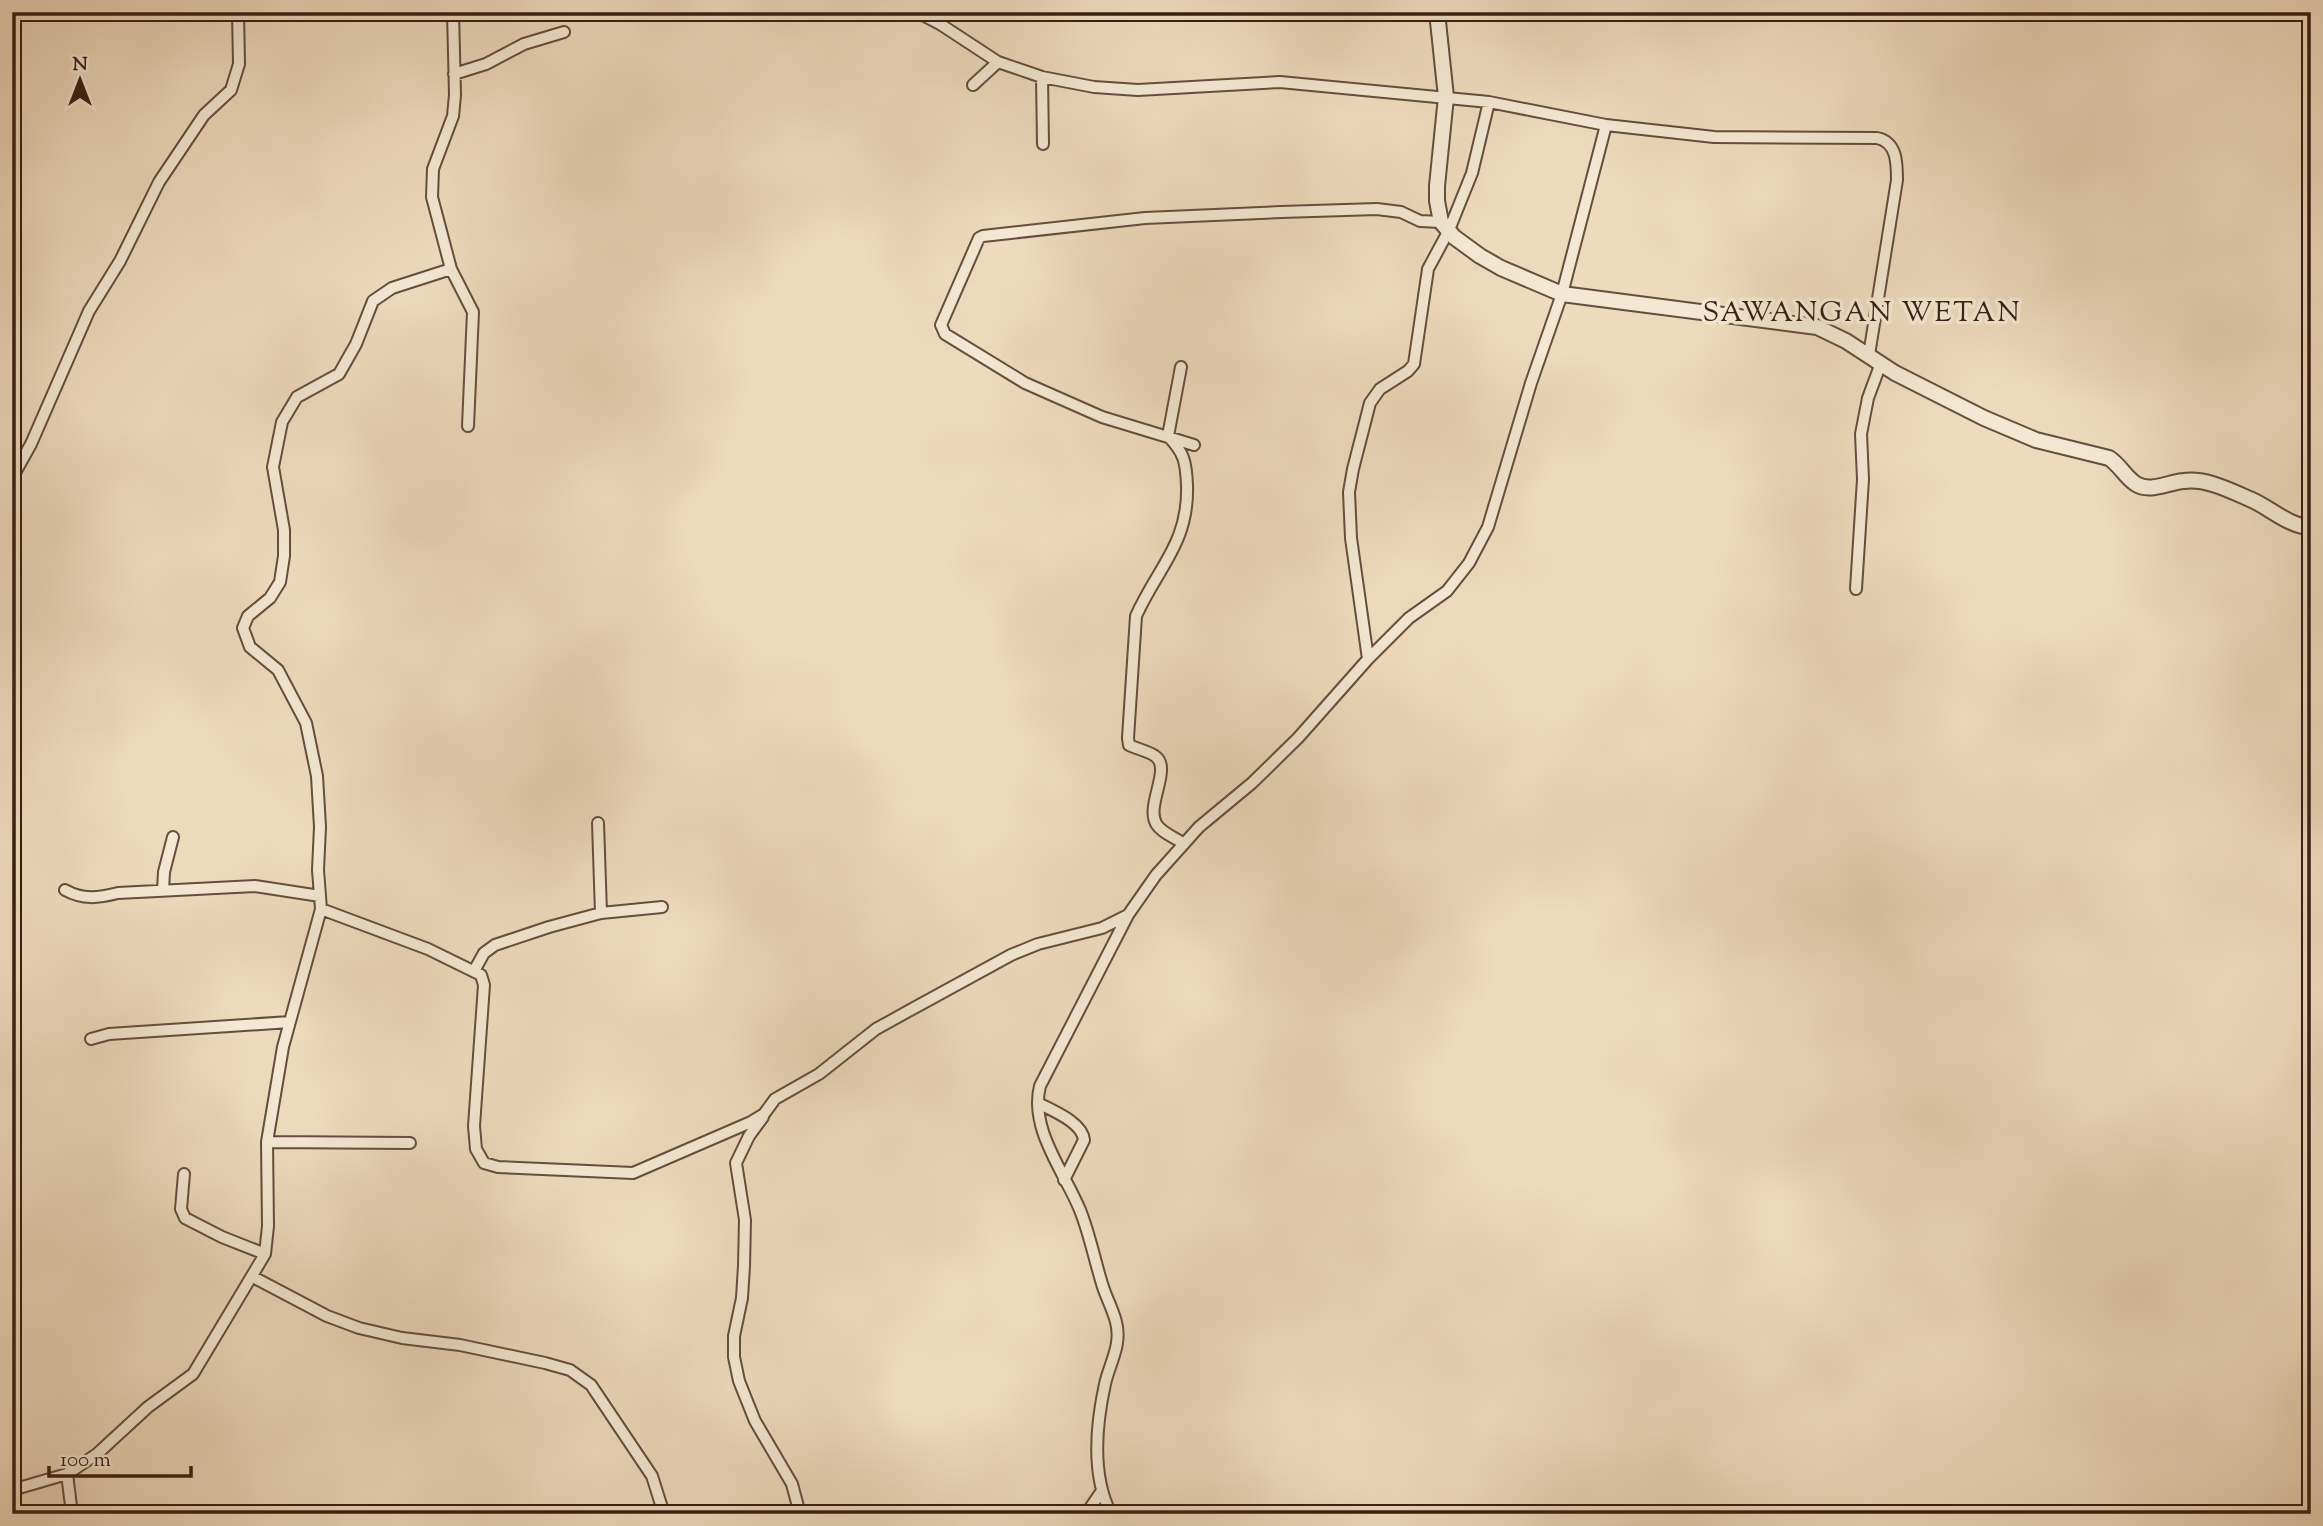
<svg xmlns="http://www.w3.org/2000/svg" width="2323" height="1526" font-family="'Sorts Mill Goudy',serif">
  <style>
    .lines { fill: none; stroke-linecap: round; stroke-linejoin: round }
    .minor-casing { stroke: #664d3e; stroke-width: 14 }
    .tertiary-casing { stroke: #664d3e; stroke-width: 18 }
    .minor { stroke: #f4e8d4; stroke-width: 10 }
    .tertiary { stroke: #f4e8d4; stroke-width: 14 }
    .labels { text-anchor: middle; stroke-width: 7; stroke-linejoin: round; paint-order: stroke }
    .quarter-label { font-size: 28px; letter-spacing: 2px; fill: #391e14; stroke: #f4e8d4 }
  </style>
  <rect width="100%" height="100%" fill="#eedbbd"/>
  <filter id="stains"><feTurbulence type="fractalNoise" baseFrequency=".00286" numOctaves="4"/><feColorMatrix values="0 0 0 0 .2 0 0 0 0 .09 0 0 0 0 .02 0 0 0 .5 -.17"/></filter>
  <radialGradient id="worn" r=".72"><stop offset=".6" stop-color="#630" stop-opacity="0"/><stop offset="1" stop-color="#630" stop-opacity=".3"/></radialGradient>
  <g class="lines">
    <g class="minor-casing">
      <path id="minor" d="M453,12L455,95L453,116L433,169L432,197L451,269L473,312L468,426
        M917,12L940,24L998,62L1042,77L1094,87L1138,90L1280,82L1489,102L1606,125L1562,294L1531,383L1488,527L1469,563L1447,591L1409,618L1368,659L1298,738L1252,783L1199,827L1156,875L1128,915L1040,1086C1029,1129 1065,1173 1080,1210C1090,1235 1095,1262 1103,1287C1107,1299 1113,1310 1116,1322C1122,1345 1110,1362 1105,1384C1096,1425 1091,1475 1111,1514
        M454,74L486,64L524,44L564,32
        M1042,77L1043,144
        M973,85L998,62
        M1606,125L1714,137L1877,138C1897,142 1897,163 1897,180L1869,355
        M1181,367L1168,436C1184,453 1186,461 1187,485C1189,543 1158,567 1136,616L1128,738L1129,745C1137,749 1148,751 1155,756C1173,768 1144,807 1157,825C1162,833 1176,838 1184,844
        M1194,445L1102,417L1025,383L945,334L941,325L979,238L983,236L1145,218L1281,212L1377,209L1401,212L1420,221L1441,222
        M12,478L31,444L89,311L120,261L159,182L204,115L231,90L239,64L238,12
        M1856,589L1863,479L1861,434L1868,398L1881,363
        M1368,659L1351,538L1349,492L1353,469L1370,403L1380,389L1408,371L1414,364L1428,269L1449,230L1472,173L1489,102
        M65,890C83,900 98,898 118,893L255,886L320,896
        M163,890L164,872L173,837
        M321,909L318,870L320,827L317,776L306,723L278,670L250,647L243,628L248,616L270,598L280,582L284,556V530L273,467L282,422L297,397L339,374L356,344L373,301L392,288L451,269
        M601,913L662,907
        M474,971L484,953L495,945L549,927L601,913L598,823
        M91,1039L109,1034L290,1022
        M1038,1103C1053,1111 1082,1122 1084,1140L1064,1180
        M763,1117L749,1136L736,1163L745,1220L744,1266L742,1298L734,1336V1357L739,1381L755,1421L792,1484L800,1514
        M267,1142L410,1143
        M184,1174L181,1209L185,1218L222,1237L265,1254
        M253,1277L327,1316L359,1328L402,1338L460,1345L545,1363L570,1370L591,1385L652,1476L664,1514
        M67,1474L72,1514
        M12,1490L67,1474L97,1454L148,1407L193,1374L265,1254L268,1226L267,1142L283,1047L321,909L428,949L481,975L484,985L474,1126L476,1149L484,1163L498,1167L633,1173L751,1122L764,1114L775,1099L819,1074L876,1029L914,1008L1011,955L1038,944L1102,928L1128,915
        M1086,1514L1101,1492"/>
    </g>
    <g class="tertiary-casing">
      <path id="tertiary" d="M1437,12L1446,97L1437,186V201L1441,222L1454,237L1480,256L1501,268L1562,294L1817,327L1846,341L1895,373L1984,418L2036,440L2109,458C2120,465 2125,477 2136,484C2150,493 2169,482 2184,481C2207,478 2231,491 2252,500C2270,508 2290,527 2311,527"/>
    </g>
    <use href="#minor" class="minor"/>
    <use href="#tertiary" class="tertiary"/>
  </g>
  <g class="labels">
    <g class="quarter-label">
      <text x="1862" y="321">SAWANGAN WETAN</text>
    </g>
  </g>
  <rect width="2323" height="1526" fill="none" stroke="#eedbbd" stroke-width="42"/>
  <rect x="14" y="14" width="2295" height="1498" fill="none" stroke="#391e14" stroke-width="3.5"/>
  <rect x="21" y="21" width="2281" height="1484" fill="none" stroke="#391e14" stroke-width="2"/>
  <g transform="translate(80 80)" stroke="#f4e8d4" stroke-width="5" paint-order="stroke">
  <path d="M0-5L12 26L0 18L-12 26Z" fill="#391e14"/>
  <text y="-10" font-size="19" font-weight="bold" text-anchor="middle" fill="#391e14">N</text>
  </g>
  <path d="M49 1466v10h142v-10" fill="none" stroke="#391e14" stroke-width="3.5"/>
  <text x="60" y="1466" font-size="21" fill="#391e14" stroke="#f4e8d4" stroke-width="5" paint-order="stroke">100 m</text>
  <rect width="100%" height="100%" filter="url(#stains)"/>
  <rect width="100%" height="100%" fill="url(#worn)"/>
</svg>
